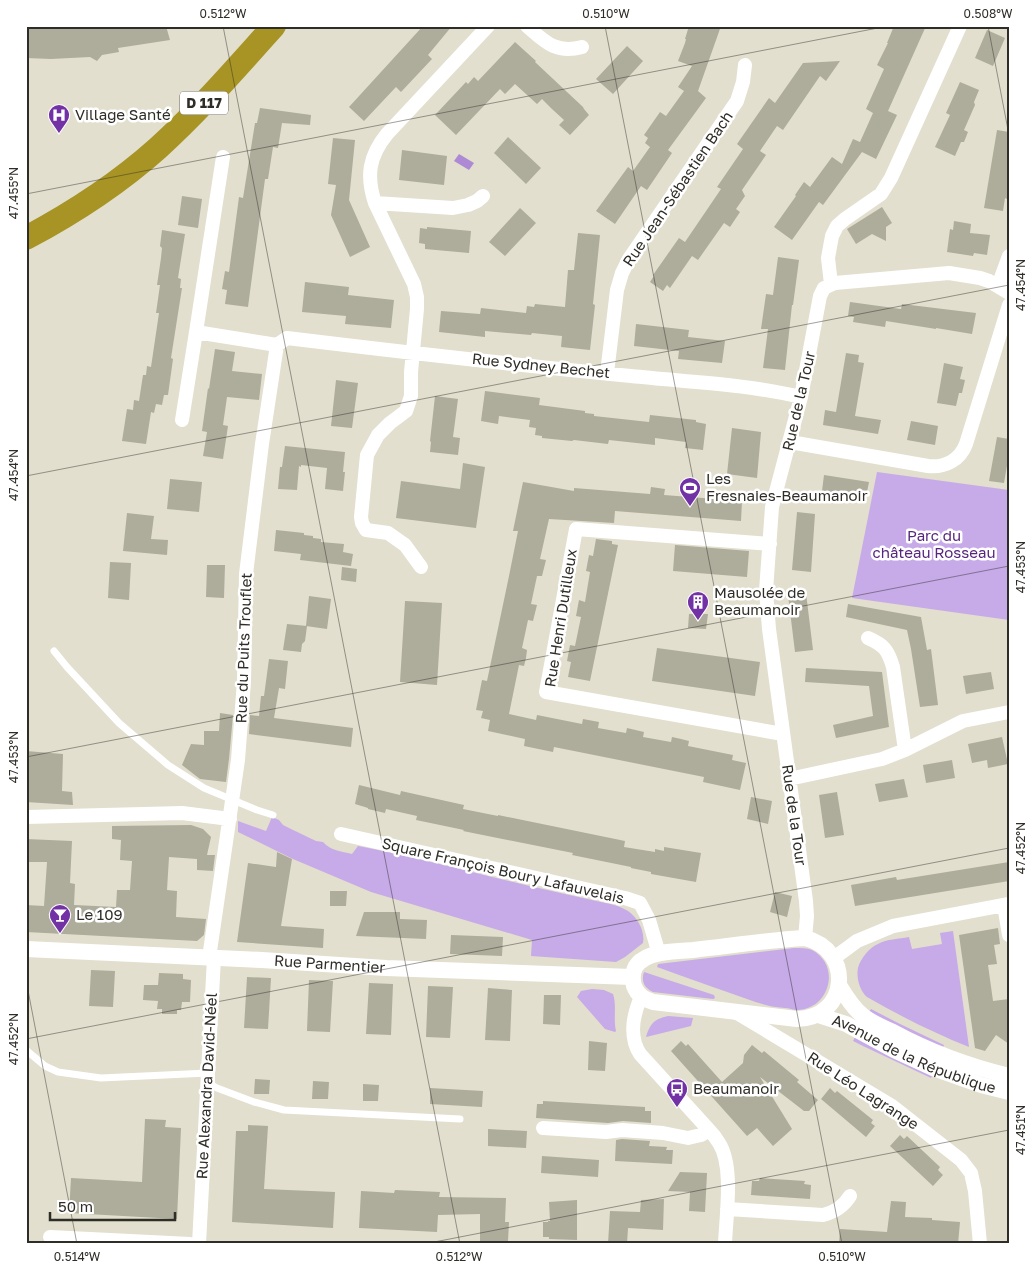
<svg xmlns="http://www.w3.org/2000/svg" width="1035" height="1270" font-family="'Golos Text',sans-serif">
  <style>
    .green { fill: #c7aae8 }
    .water { fill: #ae8ad4 }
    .building { fill: #aeac9b }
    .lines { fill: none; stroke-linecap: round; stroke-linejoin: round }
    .service { stroke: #fff; stroke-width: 7 }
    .minor { stroke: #fff; stroke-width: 14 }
    .tertiary { stroke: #fff; stroke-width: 16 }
    .motorway { stroke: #a79424; stroke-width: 24 }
    .ticks { fill: none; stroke: #2f2d27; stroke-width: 1; stroke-opacity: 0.45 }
    .labels { text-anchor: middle; stroke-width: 5; stroke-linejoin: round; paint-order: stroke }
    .shield { fill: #fff; stroke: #6d6c68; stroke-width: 1 }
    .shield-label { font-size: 14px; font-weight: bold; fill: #2f2d27 }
    .poi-label { font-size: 15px; fill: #2f2d27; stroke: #fff; text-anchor: start }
    .street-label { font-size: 15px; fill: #2f2d27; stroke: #fff }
    .park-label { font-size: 15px; fill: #56267e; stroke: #fff }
    .neatline { fill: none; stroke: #2f2d27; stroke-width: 2 }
    .ticks-label { font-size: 12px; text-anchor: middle; fill: #2f2d27 }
  </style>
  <rect width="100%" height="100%" fill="#e2dfce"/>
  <path class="green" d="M877,472L1009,490V620L852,598Z
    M272,817L279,820L283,825L291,829L316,841L323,842C331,851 341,851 352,854L358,846C420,858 481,875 543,889C559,893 575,896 592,900C604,903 617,904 628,911C638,918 645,931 643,943L625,957L616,962L531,956L532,940L371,892L293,859L238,832V821L266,831Z
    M953,931L969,1047C934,1033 900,1016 867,997C860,991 856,978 858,968C860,959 870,947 878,944C887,939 899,939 909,937L912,949L942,944L940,933Z
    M794,948C800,948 807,948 812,950C842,966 829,1010 797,1010C793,1010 789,1008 785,1008C779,1007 772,1007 766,1005C754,1002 742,997 730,993C705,984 681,976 657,967L658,964Z
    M644,972L714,995L715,998L713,999L653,992C644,988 641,981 644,972Z
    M592,989L604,990L613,994C617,1006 613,1018 616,1031L615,1032L605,1029L577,997L581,991Z
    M871,1009L898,1023L944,1045L942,1051L867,1015Z
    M668,1016L693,1018L691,1026L646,1037C650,1024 654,1019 668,1016Z
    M856,1035L933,1073L931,1078L863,1046L853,1041Z"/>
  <path class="water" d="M459,154L474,163L469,170L454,161Z"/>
  <path class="building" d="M26,26H166L170,40L118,48L119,52L102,55L97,61L90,57L51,59L26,58Z
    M423,26H452L428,55L432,59L401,92L396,87L364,121L349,107Z
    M689,26H721L698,91L706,98L668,150L672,153L647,190L641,186L615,224L596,211L628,167L633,171L650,147L645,143L648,138L644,135L660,112L666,116L684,91L678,87L692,66L678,61L685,43L686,39H685Z
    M894,26H926L888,111L897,115L876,159L862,152L823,205L819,202L792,240L774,227L796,196L795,195L804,182L810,187L832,157L842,164L853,139L860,142L873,113L866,109L884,69L877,65L888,43H887Z
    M987,30L1005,38L993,66L975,58Z
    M515,42L536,61L535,62L583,107L584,109L589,115L570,135L559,125L564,120L552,109L542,99L537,104L515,84L505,94L500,89L456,135L435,115L466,82L468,84L474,77L478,81Z
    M627,46L643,61L613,94L596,79Z
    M840,61L826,81L820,76L783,130L777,126L760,151L766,155L742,190L745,196L736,209L740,212L730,227L724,223L698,260L692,256L670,288L667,285L663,291L650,282L654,276L653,275L679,238L685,242L721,189L717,187L743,149L737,144L769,98L775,103L803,63Z
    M960,82L979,90L974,102L975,105L964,130L968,132L964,142H961L955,156L935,147L950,115L946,113Z
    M260,108L311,115L310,125L282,123L278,148L273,147L268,179H265L248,307L225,304L227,290L222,289L225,271L229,272L239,197L243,198L255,123H257Z
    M997,130L1009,132V200L1005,198L1003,211L984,208Z
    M508,137L541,168L526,184L494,153Z
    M333,138L355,140L349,200L370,247L350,257L331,215L336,185L328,184Z
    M402,150L447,156L444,185L399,180Z
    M182,196L202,199L198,228L178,225Z
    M882,207L892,223L886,227V241L872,234L856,244L847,229Z
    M520,208L536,223L505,256L489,242Z
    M954,221L971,224L970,233L990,235L987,255L974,253L973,256L947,252L950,229L953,230Z
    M427,227L471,231L469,253L425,249V244L419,243L420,228L427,229Z
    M162,230L185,234L178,278L181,279L180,288H182L171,358L173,359L168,395H164L162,405L156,404L154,413L151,412L146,444L122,441L127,409L133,410L134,400L139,401L143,375H146L147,366L151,367L159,313H156L160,285H157L161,258L162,248L160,246Z
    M578,233L600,235L593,304L595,305L590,350L561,347L562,336L532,333L531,335L485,331V337L439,332L441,311L480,314L481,308L526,313L527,306L534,307L535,304L565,307L568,270H574Z
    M778,257L799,260L793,305H792L785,370L763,368L768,329H761L766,294L773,295Z
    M305,282L349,287L348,295L394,300L391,328L345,324L346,316L302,312Z
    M850,302L901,309L902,304L976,313L972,334L936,328V329L886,321L885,327L853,322L854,317L848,316Z
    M636,324L689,330L688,337L725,341L722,363L678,359L679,351L634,346Z
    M215,349L235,352L232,371L262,374L259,400L227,397L223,425L228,426L223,459L203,456L207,432L202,431L208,388L209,389Z
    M846,353L859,355L858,362L864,363L855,416L881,420L878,434L823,425L825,410L836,412Z
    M944,363L963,367L960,379L965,380L962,393H959L956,406L937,403Z
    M336,380L358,383L352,428L331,426Z
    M485,391L540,398L539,405L585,411V413L594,414V416L649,422L650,415L696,420V422L706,424L703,450L685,448L686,442L655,438V445L609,440L608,444L574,440L572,441L542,438V436L535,435L536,428L529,427L530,420L499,416L498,424L481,421Z
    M435,396L458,399L453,437L460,438L458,455L430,452L431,442L430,441Z
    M911,421L938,426L935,445L907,440Z
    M732,428L761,432L757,478L727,474Z
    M997,437L1009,439V454L1004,483L989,481Z
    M285,446L345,452L343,472H345L343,491L325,489L327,468L301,465V467L299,466L297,490L278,489L280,467H282Z
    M463,463L485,467L476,528L396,518L401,481L460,489Z
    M824,475L869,482L866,497L822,491Z
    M170,479L202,482L199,512L167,509Z
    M523,482L574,491V488L650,494L651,487L665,489L664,495L742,501L741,521L615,511L614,523L549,519L540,559L546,560L542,576H537L531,604L537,605L533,621L528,620L522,648L527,650L526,658L524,666L519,665L509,714L536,720L537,715L582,724L583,719L599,722L598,728L626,733L627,728L644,732L643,737L671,742L672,737L681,739L689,741L688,746L733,755L732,760L746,763L740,790L703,782L704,777L554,747L553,752L524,746L525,739L488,731L490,720L481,718L483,711L476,710L482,680L487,681L509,576L518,531H513Z
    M797,512L815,514L811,572L792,570Z
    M127,513L154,516L151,539L168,540L167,555L123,551Z
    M276,530L304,533V535L313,536V538L321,539V542L344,544L343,552L353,554L351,566L300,560L301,554L274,551Z
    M596,539L612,541V544L618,545L590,681L568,677L571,662L567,661L570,645L575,646L581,617L576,616L579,600L585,602L590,572L586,571L589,555L593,556Z
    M675,545L749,551L747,577L673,571Z
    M110,562L131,563L129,600L108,598Z
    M207,565H225L224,598L206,597Z
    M342,567L357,569L356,582L341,580Z
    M806,593L813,650L795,652L788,595Z
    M309,596L331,599L327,629L306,626Z
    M405,601L442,603L437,685L400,682Z
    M848,604L921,617L927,650L931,649L938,705L920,707L911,649L907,630L846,617Z
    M689,614H708L706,629L688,628Z
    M287,624L307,626L305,641L302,644L301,652L283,650Z
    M657,648L760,662L755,696L652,681Z
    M269,659L288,661L285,689L279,688L274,718L353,728L351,747L249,734L250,715L259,716L261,696H264Z
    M806,668L882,672L889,727L836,738L833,725L873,716L869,686L805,682Z
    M991,672L994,689L966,694L963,676Z
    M220,713L233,715L229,759L226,782L200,779L182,765L191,744L204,745V731H219Z
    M1002,737L1008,764L988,768L987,760L972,763L968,744Z
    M26,751L63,754L62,791L72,792L73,805L26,802Z
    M952,760L955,778L926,783L923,765Z
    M904,779L908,797L879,802L875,784Z
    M359,785L400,795L401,791L464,805L463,809L498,816V815L625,841L624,847L655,852V849L664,851V847L701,853L696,882L651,874V872L631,868V867L572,855L573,853L463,831L464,830L416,820L417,816L386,809L385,813L368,809V808L355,804Z
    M837,792L844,835L825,838L819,795Z
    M751,797L772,801L768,824L747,819Z
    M191,825L203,829L211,837L207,855H215L213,871L197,870V859L169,857L167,890L177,891L176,917L206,919L204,935L197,941L26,932V905L44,906L47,862H26V839L72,841L70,883L75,884L74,905L116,907L117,890H130L132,861L120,860L121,840L112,839V826Z
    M277,852L292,859L281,926L324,929L323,948L237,942L248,863L276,867Z
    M1009,862V881L855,906L851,885L896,877L897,880Z
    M330,891H347L346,906H330Z
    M775,892L792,896L787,917L770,912Z
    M364,912H400V919L427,920L426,939L356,936Z
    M998,928L1000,944L994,945L997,964L988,965L993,1001L1009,999V1044L996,1035L985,1051L975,1048L959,935Z
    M451,935L503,937L502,956L450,954Z
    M91,970L115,971L113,1007L89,1006Z
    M159,973L183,974V979L191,980L190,1002H182L181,1010H177V1014H162V1009H157L158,1001L143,1000L144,985H158Z
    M247,977L271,978L268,1029L244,1028Z
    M309,980L333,981L330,1032L307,1031Z
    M369,983L393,984L391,1035L366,1034Z
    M428,986L453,987L450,1038L426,1037Z
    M488,988L512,990L510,1041L485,1040Z
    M544,995H561L560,1025L543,1024Z
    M589,1041L607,1043L605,1071L588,1070Z
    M681,1041L686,1046L688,1044L722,1082L743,1063L744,1055L752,1045L762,1053L764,1051L799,1080L797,1082L818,1100L809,1111H804L760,1077L792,1129L773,1146L757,1128L747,1136L671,1051Z
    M255,1079L270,1080L269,1094H254Z
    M313,1081L329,1082L328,1099H312Z
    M363,1084L379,1085L378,1101H363Z
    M430,1088L483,1091L482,1107L430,1104Z
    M830,1088L835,1093L837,1091L873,1120L871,1123L875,1126L866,1137L821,1099Z
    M543,1101L645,1107V1111H651V1123L623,1121L608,1123L536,1118L537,1104H543Z
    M145,1119L166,1120L165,1127L181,1128L177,1219L69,1213L71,1178L142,1182Z
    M248,1125L268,1126L264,1189L335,1192L333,1228L232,1222L236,1131H248Z
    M488,1129L527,1131L526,1148L488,1146Z
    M900,1135L904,1139L907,1136L940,1167L938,1170L943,1175L933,1186L890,1146Z
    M622,1139L650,1141L649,1146L667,1147L666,1150H673L672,1164L615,1161L616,1140Z
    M542,1156L599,1160L598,1177L541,1173Z
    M680,1172L707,1173L705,1212L689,1211L690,1192L668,1191Z
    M760,1178L805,1181L804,1184L811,1185L810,1199L751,1195L752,1181H759Z
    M395,1190L440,1192L439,1197L506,1198L505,1222H509L508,1241H480V1214L438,1215L437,1232L359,1228L361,1191L394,1193Z
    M664,1199L663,1230L628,1228L627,1244H608L610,1211L640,1212L641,1200Z
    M577,1200V1240L549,1239V1237H543V1222H548V1221H550L549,1202Z
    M891,1201L906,1202L905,1217L932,1218V1220L960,1222L958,1244H839L840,1229L887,1232Z"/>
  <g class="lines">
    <path class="service" d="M54,651L67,667L119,723L168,765L204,788L257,810L273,815
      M26,1050L45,1066L58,1072L101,1078L208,1073
      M208,1083L217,1088L254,1102L284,1110L460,1119"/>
    <path class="minor" d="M527,26C545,42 556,54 582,47
      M375,203L453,208L468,205L477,201L483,196
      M831,284L828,258L832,236L837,226L845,219L881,194L891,178L960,26
      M998,286L1009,256
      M196,332L223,157
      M607,373L617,290L622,273L629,259L737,101L743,82L745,65
      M182,420L196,332L277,345
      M790,442L928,466C945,468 960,460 966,444L1009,305
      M770,544L576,529L546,692L783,734
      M421,567L405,545L388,533L366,530L362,523L361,517L367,455L378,435L390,423L406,411L411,396V372L417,309V297L414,284L375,203C366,176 369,156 387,134L488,26
      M868,638C884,645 888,650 893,667L905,750
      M789,779L882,759L905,750L963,721L1009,712
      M26,817L182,813L230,819
      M341,834L625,898L640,903L649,920L659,954
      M1004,905L1009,935
      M805,938L807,916L806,901L769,629L766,591L772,507L801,397L820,296L824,288L835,283L949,273L980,278L989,281L1009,293
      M209,958L238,760L244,681L246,574L262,444L277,345L287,338C402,352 517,365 631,376C688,382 746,384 801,397
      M834,958L857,941L893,926L1009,904
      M641,997C633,1015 629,1037 640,1054L709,1130C713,1134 716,1138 719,1143C734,1166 726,1216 725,1244
      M737,1013L892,1106L961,1160L971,1173L975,1191L980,1244
      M543,1128L606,1132L622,1130L663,1133L688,1138L701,1135L709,1130
      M727,1209L823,1215C835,1212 843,1207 850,1196
      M50,1237L190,1244
      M199,1244L214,958"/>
    <g class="tertiary">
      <path d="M805,938C854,950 849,1018 797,1019L653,1002C644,999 638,996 634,986C631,975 634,964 644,959C655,951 679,951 693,950C730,946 767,940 805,938Z"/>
      <path id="s1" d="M26,949L262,960L386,968L632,977"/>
      <path d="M839,985C845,995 852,1007 862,1015C871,1023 883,1027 893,1032C930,1052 968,1066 1009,1076"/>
      <path id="s2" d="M818,1015L846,1024L894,1050L933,1068L981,1085L1009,1092"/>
    </g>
    <path class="motorway" d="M26,238C73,213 119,183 158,148C200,110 236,68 274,26"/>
  </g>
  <path class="ticks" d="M223,26L460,1244M605,26L842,1244M988,26L1009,135M26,194L888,26M26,476L1009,285M26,757L1009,566M26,980L77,1244M26,1039L1009,848M424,1244L1009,1130"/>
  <defs>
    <g id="hospital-pin" transform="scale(1.125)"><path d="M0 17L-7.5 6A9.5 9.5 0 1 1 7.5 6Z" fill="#7232a6" stroke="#fff"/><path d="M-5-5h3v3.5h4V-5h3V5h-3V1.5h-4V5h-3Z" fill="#fff"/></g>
    <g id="stadium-pin" transform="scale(1.125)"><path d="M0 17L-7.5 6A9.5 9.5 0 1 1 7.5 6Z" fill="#7232a6" stroke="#fff"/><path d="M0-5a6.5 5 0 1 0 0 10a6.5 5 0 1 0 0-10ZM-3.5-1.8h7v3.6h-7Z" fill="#fff"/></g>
    <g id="building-pin" transform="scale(1.125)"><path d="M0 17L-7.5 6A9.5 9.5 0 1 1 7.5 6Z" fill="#7232a6" stroke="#fff"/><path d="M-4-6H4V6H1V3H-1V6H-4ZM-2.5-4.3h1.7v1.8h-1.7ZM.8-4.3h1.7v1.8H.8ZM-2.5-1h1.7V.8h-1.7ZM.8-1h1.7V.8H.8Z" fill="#fff"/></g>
    <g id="bar-pin" transform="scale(1.125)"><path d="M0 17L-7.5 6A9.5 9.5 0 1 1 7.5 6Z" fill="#7232a6" stroke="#fff"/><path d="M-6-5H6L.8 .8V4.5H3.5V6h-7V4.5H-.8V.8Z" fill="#fff"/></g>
    <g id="bus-pin" transform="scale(1.125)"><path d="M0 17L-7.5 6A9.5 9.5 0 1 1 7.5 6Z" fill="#7232a6" stroke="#fff"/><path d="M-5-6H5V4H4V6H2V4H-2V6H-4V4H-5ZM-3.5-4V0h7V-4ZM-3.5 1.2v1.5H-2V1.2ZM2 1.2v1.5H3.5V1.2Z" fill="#fff"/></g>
  </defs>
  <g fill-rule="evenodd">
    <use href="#hospital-pin" x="59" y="115"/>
    <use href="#stadium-pin" x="690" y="488"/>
    <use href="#building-pin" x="698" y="602"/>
    <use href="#bar-pin" x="60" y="915"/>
    <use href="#bus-pin" x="677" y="1089"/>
  </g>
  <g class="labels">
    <rect class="shield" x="180" y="91.5" width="48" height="23" rx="4"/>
    <g class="shield-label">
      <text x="204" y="108">D 117</text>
    </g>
    <g class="poi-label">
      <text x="75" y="120">Village Santé</text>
      <text x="706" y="484">Les<tspan x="706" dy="17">Fresnaies-Beaumanoir</tspan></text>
      <text x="714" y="598">Mausolée de<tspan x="714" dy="17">Beaumanoir</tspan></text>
      <text x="76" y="920">Le 109</text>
      <text x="693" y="1094">Beaumanoir</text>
    </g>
    <g class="street-label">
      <text transform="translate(678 189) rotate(-56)" y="5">Rue Jean-Sébastien Bach</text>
      <text transform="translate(541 366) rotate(6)" y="5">Rue Sydney Bechet</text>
      <text transform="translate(799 401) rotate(-77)" y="5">Rue de la Tour</text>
      <text transform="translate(561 618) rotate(-81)" y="5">Rue Henri Dutilleux</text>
      <text transform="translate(244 648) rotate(-88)" y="5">Rue du Puits Trouflet</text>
      <text transform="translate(794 815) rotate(82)" y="5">Rue de la Tour</text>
      <text transform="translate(503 871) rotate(13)" y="5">Square François Boury Lafauvelais</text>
      <text dy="5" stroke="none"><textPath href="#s1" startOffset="304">Rue Parmentier</textPath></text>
      <text dy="5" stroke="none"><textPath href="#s2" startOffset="104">Avenue de la République</textPath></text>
      <text transform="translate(207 1086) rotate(-87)" y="5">Rue Alexandra David-Néel</text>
      <text transform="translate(863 1091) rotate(33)" y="5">Rue Léo Lagrange</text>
    </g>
    <g class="park-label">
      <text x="934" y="541">Parc du<tspan x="934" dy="17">château Rosseau</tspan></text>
    </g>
  </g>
  <rect width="1035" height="1270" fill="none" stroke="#ffffff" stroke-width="55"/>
  <path d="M50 1212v8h125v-8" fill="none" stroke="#2f2d27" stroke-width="2.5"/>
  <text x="58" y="1212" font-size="15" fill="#2f2d27" stroke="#ffffff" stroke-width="4" paint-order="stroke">50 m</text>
  <rect x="28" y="28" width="980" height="1214" class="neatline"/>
  <g class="ticks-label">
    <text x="223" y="18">0.512°W</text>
    <text x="606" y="18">0.510°W</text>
    <text x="988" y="18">0.508°W</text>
    <text transform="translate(14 193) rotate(-90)" y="4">47.455°N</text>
    <text transform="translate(1021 285) rotate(-90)" y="4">47.454°N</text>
    <text transform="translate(14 475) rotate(-90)" y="4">47.454°N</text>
    <text transform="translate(1021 567) rotate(-90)" y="4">47.453°N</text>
    <text transform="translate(14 757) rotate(-90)" y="4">47.453°N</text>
    <text transform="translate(1021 848) rotate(-90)" y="4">47.452°N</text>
    <text transform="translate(14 1039) rotate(-90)" y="4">47.452°N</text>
    <text transform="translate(1021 1130) rotate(-90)" y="4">47.451°N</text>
    <text x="77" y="1261">0.514°W</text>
    <text x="459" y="1261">0.512°W</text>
    <text x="842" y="1261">0.510°W</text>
  </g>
</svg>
